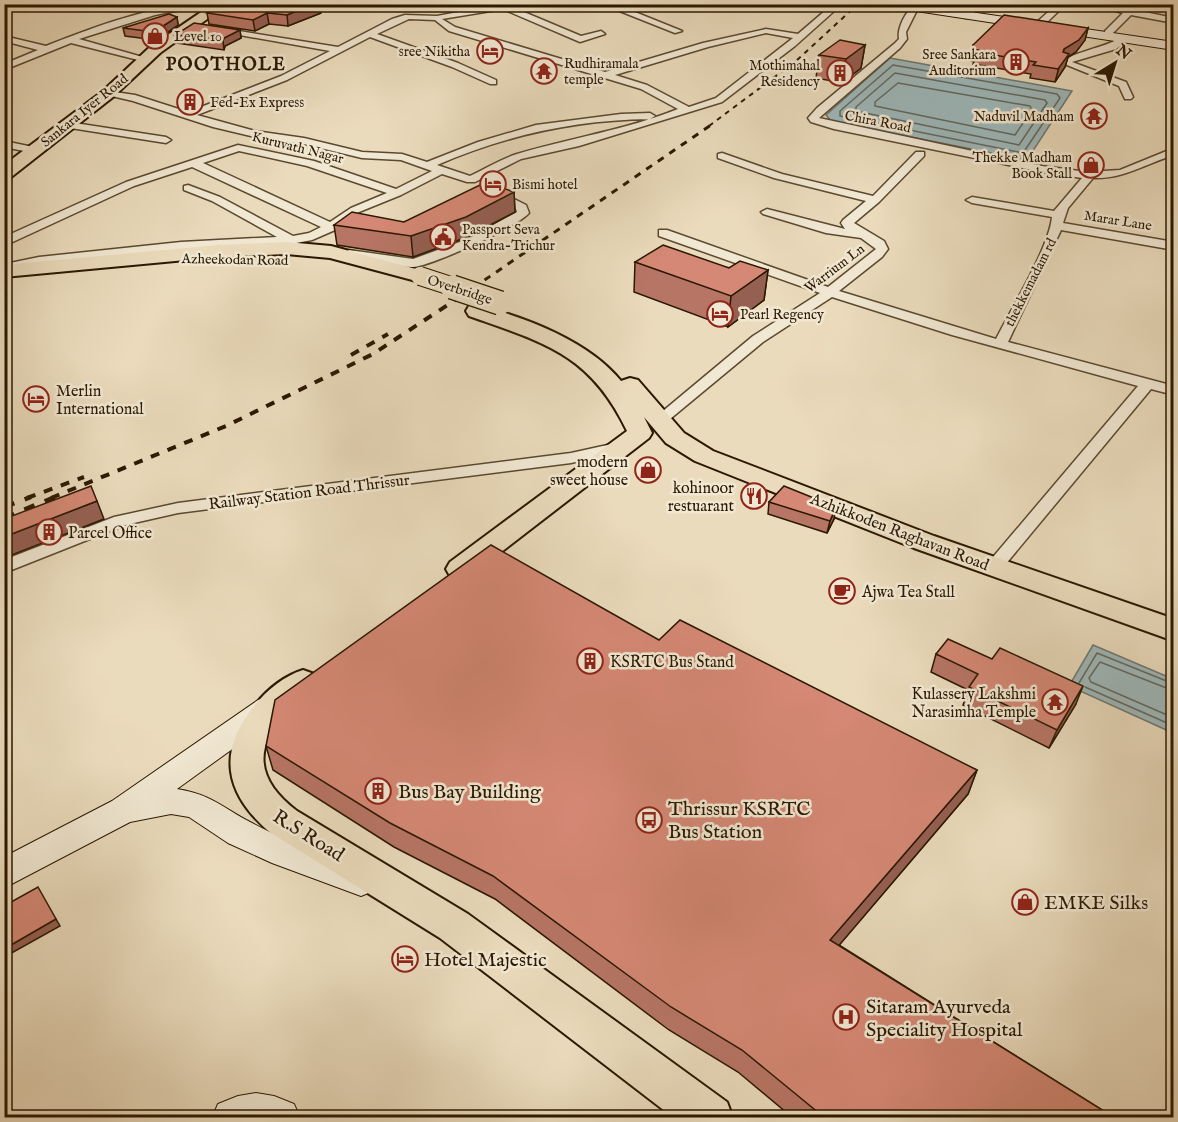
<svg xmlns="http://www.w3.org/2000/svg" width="1178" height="1122" font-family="'IM FELL English',serif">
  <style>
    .water { fill: #9db8bb; stroke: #6f7870; stroke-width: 1.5 }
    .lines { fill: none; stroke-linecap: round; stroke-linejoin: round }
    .shore { stroke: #64685e; stroke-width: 1.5 }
    .street-casing { stroke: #5b492f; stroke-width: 3 }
    .secondary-casing { stroke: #2b1800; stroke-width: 2 }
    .primary-casing { stroke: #2b1800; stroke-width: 4 }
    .street { fill: #f1e8d3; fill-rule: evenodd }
    .secondary { fill: #f1e8d3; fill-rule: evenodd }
    .primary { fill: #eadbbc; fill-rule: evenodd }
    .rail-far3 { stroke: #2b1800; stroke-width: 2; stroke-dasharray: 5 5; stroke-linecap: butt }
    .rail-far2 { stroke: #2b1800; stroke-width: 3; stroke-dasharray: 7 7; stroke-linecap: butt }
    .rail-far1 { stroke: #2b1800; stroke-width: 4; stroke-dasharray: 9 9; stroke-linecap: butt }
    .rail { stroke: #2b1800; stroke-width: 4.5; stroke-dasharray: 11 11; stroke-linecap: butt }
    .primary-bridge-far1-casing { stroke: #2b1800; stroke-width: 20; stroke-linecap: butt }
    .primary-bridge-casing { stroke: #2b1800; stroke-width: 26; stroke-linecap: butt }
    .primary-bridge-far1 { stroke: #eadbbc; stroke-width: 18 }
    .primary-bridge { stroke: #eadbbc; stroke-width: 23 }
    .wall { fill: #b77565; stroke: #2b1800; stroke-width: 1.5 }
    .shaded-wall { fill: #955f52; stroke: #2b1800; stroke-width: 1.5 }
    .building { fill: #d58875; stroke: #2b1800; stroke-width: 1.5 }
    .labels { text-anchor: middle; stroke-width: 5; stroke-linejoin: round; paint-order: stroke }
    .far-poi-label { font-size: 14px; fill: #2b1800; stroke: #f1e8d3; text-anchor: start }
    .far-street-label { font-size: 14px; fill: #2b1800; stroke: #f1e8d3 }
    .poi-label { font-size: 16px; fill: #2b1800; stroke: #f1e8d3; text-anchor: start }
    .street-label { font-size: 16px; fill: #2b1800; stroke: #f1e8d3 }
    .far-district-label { font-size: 18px; font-weight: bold; letter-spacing: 1.5px; fill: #2b1800; stroke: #f1e8d3 }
    .near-poi-label { font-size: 20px; fill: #2b1800; stroke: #f1e8d3; text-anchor: start }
    .near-street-label { font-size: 20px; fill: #2b1800; stroke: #f1e8d3 }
  </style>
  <rect width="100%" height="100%" fill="#eadbbc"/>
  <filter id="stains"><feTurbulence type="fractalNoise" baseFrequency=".00333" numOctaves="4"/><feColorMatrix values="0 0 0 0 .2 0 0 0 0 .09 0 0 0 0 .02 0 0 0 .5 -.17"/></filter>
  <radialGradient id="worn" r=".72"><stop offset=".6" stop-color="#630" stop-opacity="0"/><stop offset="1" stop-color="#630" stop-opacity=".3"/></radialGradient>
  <path class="water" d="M890,58L1072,91L1027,160L831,121L826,115Z
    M1093,645L1173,679V733L1069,686Z"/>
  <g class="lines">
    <path class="shore" d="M893,65L1057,94L1060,98L1023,153L840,116V111Z
      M895,73L1045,100L1047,103L1019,145L856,111V107Z
      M898,83L1030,106L1032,110L1015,135L875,106V102Z
      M1079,683L1097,653L1174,684
      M1085,687L1174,726
      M1174,691L1100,662L1089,678L1091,682L1174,718"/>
    <g class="street-casing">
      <path id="street" d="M186,4H211L155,15L79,39L146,58V62L71,43L4,70V64L38,50L4,41V36L46,46C89,29 137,11 186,4Z
        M501,4H521L512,7L581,36L601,31L605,34L580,42L503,9L442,19L455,27L605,72L703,43L766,29L798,34L833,4H842L795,46L722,102L579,146L521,159L475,182H467L442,174L401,195L359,212L335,230L312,240L291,244L181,250L4,270L5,264L39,257L181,242L277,237L212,201L184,190V186L188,185L220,197L293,236L309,233L321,227L192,167L134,186L4,246V237L126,182L238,145L314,161L396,189L432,171L401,160L362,158L304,144L255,137L213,127L133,101L103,94L108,91L135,95L188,112L281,76L330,51L217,31H214V27L338,47L392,19L405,15L437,16ZM409,19L435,20L449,31L641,89L678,109C626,130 570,138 517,154C501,159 485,169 470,176L437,165C506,135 575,120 650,119L655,116L650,113L621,114L536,125L478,142L427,162L402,154L362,152L304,138L255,131L197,115L287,80L370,37L452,67L490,84H496V80L458,63L377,34ZM766,33L793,38L716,98L689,107L647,85L615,75L708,47ZM239,151L307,166L387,193L351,208L330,222L203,163Z
        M602,4H615L682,31L675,33Z
        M757,4H810L793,10L761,7Z
        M972,4H980L971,18H965L964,16Z
        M1057,4H1066L1043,26H1037V22Z
        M1114,4H1123L1120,7L1174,18V23L1131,15L1111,35H1105V31L1123,13L1112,10Z
        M914,6L918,8L906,32L907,39L900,48L819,118L1042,166L1087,172L1120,170L1174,148V155C1145,164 1124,179 1093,178L1068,208L1063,223L1174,242V250L1061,230L1008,342L1174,386V395L1151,389L1000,571H988L985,567L988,563L1138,386L952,335L832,297L763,342L664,424L659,426L651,421L753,336L820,293L659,236V230H667L828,287L876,249L861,238L826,233L763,214L761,212L767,209L845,229L841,223L843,220L866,201L774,178L718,158V154L722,153L782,174L873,196L916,152H924V156L879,202L854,223L884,241L888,249L882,257L839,291L996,339C1011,309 1049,248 1052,217L972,203L966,200L972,197L1054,211L1082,178L1042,172L834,129L811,122L808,118L817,108L894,44L899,39C897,28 906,11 914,6Z
        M1122,37L1129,39L1116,49L1072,62L1126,82L1133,97L1131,99H1125L1119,86L1062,63C1071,52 1105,48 1122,37Z
        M68,122L166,137L171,140L166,143L64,127L63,125Z
        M4,141L38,148L39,150L34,153L4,147Z
        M494,189L526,205L529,213C517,227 431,266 413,267C392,267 370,261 349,258L343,254L349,250L413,259L468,239L517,212L516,209L490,194L488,192Z
        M621,442L629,447L627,450L571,463L178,513L125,525L4,573V560L114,517L178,503L571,453Z"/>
    </g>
    <g class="secondary-casing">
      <path id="secondary" d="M885,4H916L1174,42V50L890,7Z
        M268,697L278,700L283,708L278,716L177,789C213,795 221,807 252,823C290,844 332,856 373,871L378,881L373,891L361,896L272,863L228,843L189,817L171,814L130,822L4,888V857L112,801L258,700Z
        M256,1093L274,1096L294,1104L300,1118H212L218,1104L238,1096Z"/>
    </g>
    <g class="primary-casing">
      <path id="primary" d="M213,4H228L160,53L113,97L10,178L4,179V165L103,91L150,47Z
        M286,242L331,246L427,272L430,276L427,280L420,282L330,258L286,254L218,257L4,277V265L218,245Z
        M477,305C525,317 589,341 621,381L630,378L638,380L684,433L713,451L934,536L1174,619V641L914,548L695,461L666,443L644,417L652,433L649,438L470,576L460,579L450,576L446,569L450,562L627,431C590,354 545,343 469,316L466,311L469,306Z
        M303,670L314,674L319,682C312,695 299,701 289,711C251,747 257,781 297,811L468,914L727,1102L733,1118H674L440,938L271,833C225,795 216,752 255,705C267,690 284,676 303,670Z"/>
    </g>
    <use href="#street" class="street"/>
    <use href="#secondary" class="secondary"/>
    <use href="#primary" class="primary"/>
    <path class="rail-far3" d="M709,126L796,61L858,4"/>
    <path class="rail-far2" d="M473,288L711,125"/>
    <path class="rail-far1" d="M351,355L388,334
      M27,498L84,477
      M51,498L226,426L373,354L475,287"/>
    <path class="rail" d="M4,507L31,497
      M4,518L55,497"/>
    <g class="primary-bridge-far1-casing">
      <path id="primary-bridge-far1" d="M420,276L457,288"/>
    </g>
    <g class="primary-bridge-casing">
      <path id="primary-bridge" d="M452,287L500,303"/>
    </g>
    <use href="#primary-bridge-far1" class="primary-bridge-far1"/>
    <use href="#primary-bridge" class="primary-bridge"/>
  </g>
  <path class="wall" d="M222,10L321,13L288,26L269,24L255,31L209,24L207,13Z
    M177,17L178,25L156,40L125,36L123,28Z
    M1088,28L1085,40L1076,52L1068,57L1065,67L1055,82L1030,78L1031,74L973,64L974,62L971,61L973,45Z
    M240,30L241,38L225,46L224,50L177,43L175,35Z
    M865,45L861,68L842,83L816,78L819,55Z
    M514,192L515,212L467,237L413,257L337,245L334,225L404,222Z
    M635,262L768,270L764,300L728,327L634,292Z
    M769,502L834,519L827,533L768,514Z
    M659,640L977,770L968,794L839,945L1115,1118H793L738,1072L669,1030L495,899L394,847L273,770L266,746Z
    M936,654L1076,704L1049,748L963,705L968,690L931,672Z"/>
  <path class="shaded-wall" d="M313,4H320L321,13L288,26L287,15Z
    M267,13L269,24L255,31L253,20Z
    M177,17L178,25L156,40L154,32Z
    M1088,28L1085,40L1076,52L1068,57L1065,67L1055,82L1064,49Z
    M240,30L241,38L225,46L224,50L223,41L224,38Z
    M865,45L861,68L842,83L846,59Z
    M514,192L515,212L467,237L413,257L411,236Z
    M768,270L764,300L728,327L731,296Z
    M97,501L104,519L4,558V537Z
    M836,507L834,519L827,533L830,521Z
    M1083,686L1076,704L1049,748L1057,730Z
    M977,770L968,794L824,963L830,940Z
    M56,919L60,926L8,955L4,949Z"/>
  <path class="building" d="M235,4H313L287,15L267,13L253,20L207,13L216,9L222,10Z
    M169,14L177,17L154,32L123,28Z
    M1004,15L1088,28L1079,40L1064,49L1063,52L1069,54L1058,69L1033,65L1036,62L976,52L978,50L973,49V45Z
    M194,23L240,30L224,38L223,41L175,35Z
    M840,40L865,45L846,59L819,55Z
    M486,182L514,192L466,217L411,236L334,225L352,212L404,222Z
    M663,245L729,268L740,261L768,270L731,296L635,262Z
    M91,486L97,501L4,537V519Z
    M784,486L836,507L830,521L769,502Z
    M491,545L659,640L680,620L977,770L830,940L1115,1118H825L742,1050L671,1007L493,876L390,823L266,746L275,700Z
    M948,639L992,659L1000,648L1083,686L1057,730L969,687L978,674L936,654Z
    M38,887L56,919L4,949V906Z"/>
  <defs>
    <g id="shop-ring" transform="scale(1.35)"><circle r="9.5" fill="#f1e8d3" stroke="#8f2418" stroke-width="1.5"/><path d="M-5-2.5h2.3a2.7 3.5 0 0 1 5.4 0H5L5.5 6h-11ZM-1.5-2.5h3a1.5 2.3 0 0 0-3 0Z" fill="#8f2418"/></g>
    <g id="hotel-ring" transform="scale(1.35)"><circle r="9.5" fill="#f1e8d3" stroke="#8f2418" stroke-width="1.5"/><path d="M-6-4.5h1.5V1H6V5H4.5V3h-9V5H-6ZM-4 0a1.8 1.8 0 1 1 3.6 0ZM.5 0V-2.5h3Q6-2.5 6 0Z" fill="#8f2418"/></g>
    <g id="building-ring" transform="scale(1.35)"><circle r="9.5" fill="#f1e8d3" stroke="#8f2418" stroke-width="1.5"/><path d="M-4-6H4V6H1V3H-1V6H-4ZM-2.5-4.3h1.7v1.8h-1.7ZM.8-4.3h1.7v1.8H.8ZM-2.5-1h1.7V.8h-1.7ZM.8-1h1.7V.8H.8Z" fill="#8f2418"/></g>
    <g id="temple-ring" transform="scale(1.35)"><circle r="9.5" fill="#f1e8d3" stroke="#8f2418" stroke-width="1.5"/><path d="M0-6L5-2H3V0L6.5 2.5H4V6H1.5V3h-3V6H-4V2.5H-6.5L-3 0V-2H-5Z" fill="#8f2418"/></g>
    <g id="civic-ring" transform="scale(1.35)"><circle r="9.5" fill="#f1e8d3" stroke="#8f2418" stroke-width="1.5"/><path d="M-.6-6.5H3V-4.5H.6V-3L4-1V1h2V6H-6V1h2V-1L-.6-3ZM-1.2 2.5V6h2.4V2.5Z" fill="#8f2418"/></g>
    <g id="restaurant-ring" transform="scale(1.35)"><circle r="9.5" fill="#f1e8d3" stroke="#8f2418" stroke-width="1.5"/><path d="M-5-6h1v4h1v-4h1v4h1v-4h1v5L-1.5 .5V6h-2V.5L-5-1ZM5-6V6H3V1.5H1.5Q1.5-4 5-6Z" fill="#8f2418"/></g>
    <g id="cafe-ring" transform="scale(1.35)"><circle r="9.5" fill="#f1e8d3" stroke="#8f2418" stroke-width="1.5"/><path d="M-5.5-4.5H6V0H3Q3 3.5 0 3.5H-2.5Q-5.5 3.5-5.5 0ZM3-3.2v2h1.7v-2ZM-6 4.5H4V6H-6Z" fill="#8f2418"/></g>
    <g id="bus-ring" transform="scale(1.35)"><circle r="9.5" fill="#f1e8d3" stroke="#8f2418" stroke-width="1.5"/><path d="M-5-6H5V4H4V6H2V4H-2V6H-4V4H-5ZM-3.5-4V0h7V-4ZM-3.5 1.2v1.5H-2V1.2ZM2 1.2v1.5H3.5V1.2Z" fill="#8f2418"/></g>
    <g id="hospital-ring" transform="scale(1.35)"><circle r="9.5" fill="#f1e8d3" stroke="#8f2418" stroke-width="1.5"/><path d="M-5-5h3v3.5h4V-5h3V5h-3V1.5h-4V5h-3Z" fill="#8f2418"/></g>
  </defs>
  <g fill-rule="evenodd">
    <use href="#shop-ring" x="155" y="36"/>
    <use href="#hotel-ring" x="490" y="51"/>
    <use href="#building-ring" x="1016" y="62"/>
    <use href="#temple-ring" x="544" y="71"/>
    <use href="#building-ring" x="840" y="73"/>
    <use href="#building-ring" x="190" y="102"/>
    <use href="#temple-ring" x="1094" y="116"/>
    <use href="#shop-ring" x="1091" y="165"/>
    <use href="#hotel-ring" x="493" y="184"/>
    <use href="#civic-ring" x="443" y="237"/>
    <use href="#hotel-ring" x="720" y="314"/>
    <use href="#hotel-ring" x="36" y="399"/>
    <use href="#shop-ring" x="648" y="470"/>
    <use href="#restaurant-ring" x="754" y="496"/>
    <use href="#building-ring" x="49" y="532"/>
    <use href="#cafe-ring" x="842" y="591"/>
    <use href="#building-ring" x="590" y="661"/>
    <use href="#temple-ring" x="1055" y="702"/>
    <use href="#building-ring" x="378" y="791"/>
    <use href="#bus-ring" x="649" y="820"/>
    <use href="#shop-ring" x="1025" y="902"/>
    <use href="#hotel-ring" x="405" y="959"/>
    <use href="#hospital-ring" x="846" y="1017"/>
  </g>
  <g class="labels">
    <g class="far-poi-label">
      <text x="174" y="41">Level 10</text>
      <text x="470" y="56" text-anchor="end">sree Nikitha</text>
      <text x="996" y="59" text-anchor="end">Sree Sankara<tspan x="996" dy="16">Auditorium</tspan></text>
      <text x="564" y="68">Rudhiramala<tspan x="564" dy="16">temple</tspan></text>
      <text x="820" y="70" text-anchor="end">Mothimahal<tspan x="820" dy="16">Residency</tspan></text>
      <text x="210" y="107">Fed-Ex Express</text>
      <text x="1074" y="121" text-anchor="end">Naduvil Madham</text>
      <text x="1072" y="162" text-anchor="end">Thekke Madham<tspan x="1072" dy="16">Book Stall</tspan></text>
      <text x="512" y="189">Bismi hotel</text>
      <text x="462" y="234">Passport Seva<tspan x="462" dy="16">Kendra-Trichur</tspan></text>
      <text x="740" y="319">Pearl Regency</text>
    </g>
    <g class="far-street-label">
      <text transform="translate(84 110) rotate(-39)" y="5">Sankara Iyer Road</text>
      <text transform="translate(878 121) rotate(11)" y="5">Chira Road</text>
      <text transform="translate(298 147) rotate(14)" y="5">Kuruvath Nagar</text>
      <text transform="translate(1118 220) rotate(9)" y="5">Marar Lane</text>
      <text transform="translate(235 259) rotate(1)" y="5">Azheekodan Road</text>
      <text transform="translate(834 268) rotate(-37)" y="5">Warrium Ln</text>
      <text transform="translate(1030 282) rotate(-63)" y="5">thekkemadam rd</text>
      <text transform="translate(460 289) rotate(18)" y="5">Overbridge</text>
    </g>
    <g class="poi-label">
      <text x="56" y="396">Merlin<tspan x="56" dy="18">International</tspan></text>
      <text x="628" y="467" text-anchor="end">modern<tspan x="628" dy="18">sweet house</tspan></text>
      <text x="734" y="493" text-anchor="end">kohinoor<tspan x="734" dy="18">restuarant</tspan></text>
      <text x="68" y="538">Parcel Office</text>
      <text x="862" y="597">Ajwa Tea Stall</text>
      <text x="610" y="667">KSRTC Bus Stand</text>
      <text x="1036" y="699" text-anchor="end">Kulassery Lakshmi<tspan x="1036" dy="18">Narasimha Temple</tspan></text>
    </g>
    <g class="street-label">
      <text transform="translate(309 491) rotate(-7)" y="6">Railway Station Road Thrissur</text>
      <text transform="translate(900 531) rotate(21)" y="6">Azhikkoden Raghavan Road</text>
    </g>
    <g class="far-district-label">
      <text x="226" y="70">POOTHOLE</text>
    </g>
    <g class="near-poi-label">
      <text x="398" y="798">Bus Bay Building</text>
      <text x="668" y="815">Thrissur KSRTC<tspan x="668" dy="23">Bus Station</tspan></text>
      <text x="1044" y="909">EMKE Silks</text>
      <text x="424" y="966">Hotel Majestic</text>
      <text x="866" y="1013">Sitaram Ayurveda<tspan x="866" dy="23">Speciality Hospital</tspan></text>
    </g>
    <g class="near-street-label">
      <text transform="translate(309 835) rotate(32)" y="7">R.S Road</text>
    </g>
  </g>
  <rect width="1178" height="1122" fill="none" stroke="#eadbbc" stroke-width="24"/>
  <rect x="6" y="6" width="1166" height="1110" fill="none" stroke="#2b1800" stroke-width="3"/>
  <rect x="12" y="12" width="1154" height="1098" fill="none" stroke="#2b1800" stroke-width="1.5"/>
  <g transform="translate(1115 63) rotate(38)" stroke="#f1e8d3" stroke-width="4.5" paint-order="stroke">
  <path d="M0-4.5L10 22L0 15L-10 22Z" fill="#2b1800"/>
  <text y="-9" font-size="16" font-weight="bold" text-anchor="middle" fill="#2b1800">N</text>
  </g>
  <rect width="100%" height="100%" filter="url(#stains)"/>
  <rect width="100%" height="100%" fill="url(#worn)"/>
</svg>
